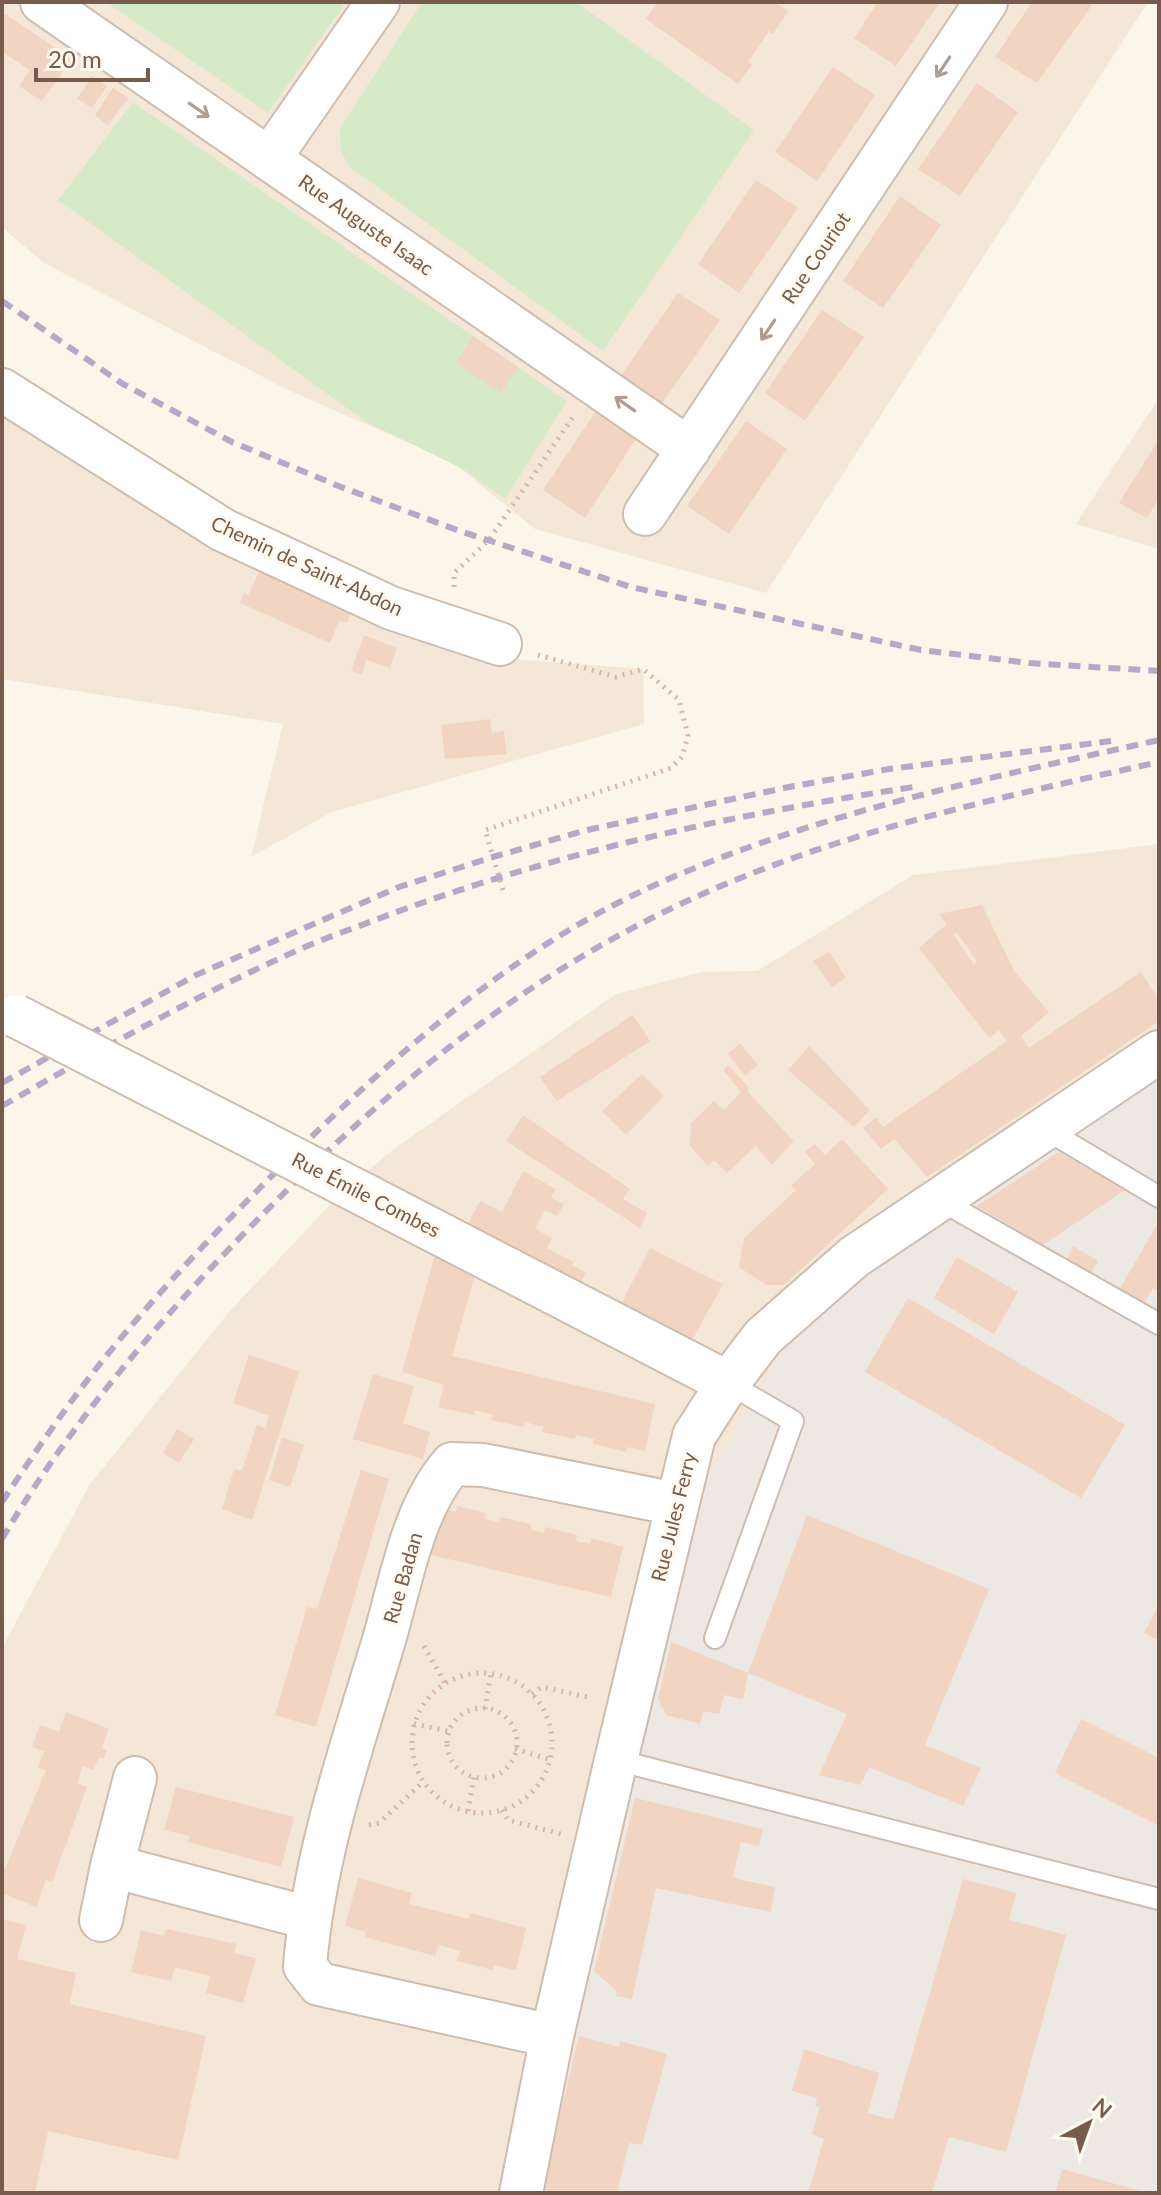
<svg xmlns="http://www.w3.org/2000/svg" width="1161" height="2195" font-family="Lato,sans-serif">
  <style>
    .residential { fill: #f4e7d8 }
    .industrial { fill: #ede8e2 }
    .green { fill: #d6eac8 }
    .building { fill: #f1d4c2; fill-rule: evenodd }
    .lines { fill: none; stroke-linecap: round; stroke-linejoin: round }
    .lane-casing { stroke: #cebdaf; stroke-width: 24 }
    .street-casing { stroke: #cebdaf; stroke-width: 46 }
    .path { stroke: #d6b7a4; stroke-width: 5; stroke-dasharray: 2 6; stroke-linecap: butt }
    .lane { stroke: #fff; stroke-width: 20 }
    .street { stroke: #fff; stroke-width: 42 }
    .rail { stroke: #b8a7c7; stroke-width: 6; stroke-dasharray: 12 8; stroke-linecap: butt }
    .street-bridge-casing { stroke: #cebdaf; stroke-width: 46; stroke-linecap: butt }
    .street-bridge { stroke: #fff; stroke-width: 42 }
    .oneway { stroke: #ad9d94 }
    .labels { text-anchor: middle; stroke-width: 6; stroke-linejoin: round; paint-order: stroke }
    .street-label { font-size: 20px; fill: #775c4d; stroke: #fff9f0 }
  </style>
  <rect width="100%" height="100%" fill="#fcf5ea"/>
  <path class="residential" d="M2,2H1148L766,593L535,529L452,462L286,389L44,263L2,227Z
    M2,397L153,513L485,657L643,669L644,724L332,812L251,857L283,724L2,679Z
    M1159,398V549L1076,524Z
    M1159,844V1065L529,2193H2V1648L90,1484L230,1311L340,1194L395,1148L616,994L702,972L757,971L913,875Z"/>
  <path class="industrial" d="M1159,1065V2193H529L705,1486L787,1342L938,1218Z"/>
  <path class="green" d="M106,2H346L268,113Z
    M422,2H576L754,130L603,351L350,167L341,152L340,128Z
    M133,102L567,401L505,499L463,469L365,421L58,200Z"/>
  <path class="building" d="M658,2H775L788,11L773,34L769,31L748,62L752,65L738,84L646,19Z
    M878,2H940L896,66L854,38Z
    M1032,2H1094L1037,83L995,57Z
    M5,14L72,59L42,101L19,86L30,70L2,52V19Z
    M833,67L875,95L817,181L775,152Z
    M92,76L107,86L92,108L77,99Z
    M977,83L1018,112L960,196L918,169Z
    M113,88L128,98L108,126L95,115Z
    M756,180L798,208L739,293L698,264Z
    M900,196L941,225L883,308L843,281Z
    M678,293L720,320L661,405L620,377Z
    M822,310L864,337L805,421L765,393Z
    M473,336L518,367L501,393L456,363Z
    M600,405L641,431L585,518L543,490Z
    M746,421L787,449L729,534L687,506Z
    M1159,439V498L1147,518L1119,503Z
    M262,565L352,608L347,623L339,621L330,643L240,603L244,593L248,596Z
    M364,635L397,648L390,668L367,660L362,674L351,671Z
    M490,719L492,733L504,731L507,754L445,759L441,725Z
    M982,905L1015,972L1049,1012L1021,1036L1029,1048L1141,972L1159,1000V1021L927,1177L894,1139L881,1149L863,1128L876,1117L883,1127L1007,1041L999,1030L989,1038L919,948L947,924L939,914ZM957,932L977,962L974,965L953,934Z
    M829,952L846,978L832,987L813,961Z
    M633,1015L650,1041L557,1101L540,1077Z
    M740,1043L758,1065L745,1076L728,1054Z
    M809,1046L870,1110L854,1127L788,1070Z
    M728,1065L749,1088L747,1091L794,1141L772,1165L756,1146L727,1173L714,1160L708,1166L690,1146L691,1123L714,1101L724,1110L741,1092L723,1070Z
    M642,1074L664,1096L626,1135L602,1111Z
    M523,1115L630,1189L623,1199L647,1213L640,1228L506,1141Z
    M842,1139L888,1189L784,1285H766L739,1267L744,1238L796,1190L791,1185L815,1164L805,1152L815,1144L825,1155Z
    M1059,1152L1125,1190L1043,1245L977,1206Z
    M523,1171L556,1189L551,1197L564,1204L557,1216L545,1210L535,1229L552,1238L547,1248L574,1262L572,1265L586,1273L579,1284L465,1230L480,1201L502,1212Z
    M1159,1221V1291L1153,1288L1143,1305L1119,1290Z
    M1073,1246L1098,1261L1091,1274L1067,1259Z
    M650,1248L723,1284L690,1344L619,1308Z
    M436,1251L476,1271L452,1356L655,1404L645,1451L628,1447L626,1452L593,1444L594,1439L576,1435L575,1439L542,1432L543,1427L525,1422L524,1427L491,1420L493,1415L475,1410L474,1415L438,1407L444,1385L402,1372Z
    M957,1257L1018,1292L994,1334L934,1298Z
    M908,1298L1125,1425L1081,1498L865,1372Z
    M249,1355L299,1371L252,1520L222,1509L234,1469L242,1471L257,1425L265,1428L269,1416L233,1403Z
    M373,1374L414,1386L403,1423L430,1432L423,1459L353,1439Z
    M177,1429L194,1439L179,1463L163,1453Z
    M282,1437L304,1445L290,1487L269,1480Z
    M361,1470L389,1479L316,1727L275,1715L307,1607L317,1609Z
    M457,1506L486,1513L485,1519L499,1522L500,1517L531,1524V1530L544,1533L545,1527L577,1535L576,1541L590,1544L591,1538L623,1547L611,1597L427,1554L439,1508L456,1512Z
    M807,1515L989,1589L925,1745L981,1768L963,1806L869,1767L860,1785L819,1775L847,1714L748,1673Z
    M1159,1604V1641L1144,1633Z
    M671,1642L748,1673L743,1699L724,1695L719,1714L703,1711L700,1724L666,1715L658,1699Z
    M66,1712L109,1729L102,1748L107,1750L104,1759L99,1757L93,1770L83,1766L77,1783L87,1787L52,1882L46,1880L36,1907L2,1893V1876L46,1770L38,1768L44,1751L32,1747L40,1725L59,1732Z
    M1081,1719L1159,1758V1826L1055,1773Z
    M176,1787L294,1817L281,1867L188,1842L190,1836L164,1830Z
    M635,1798L763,1829L759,1846L741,1842L733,1878L775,1887L771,1912L656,1888L632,1999L616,1996L617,1991L594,1971Z
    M358,1878L412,1893L409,1904L469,1919L470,1913L526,1928L516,1970L494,1965L493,1970L457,1961L460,1951L439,1945L435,1956L365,1937L366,1932L345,1926Z
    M963,1879L1016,1893L1009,1920L1066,1935L1006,2152L949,2137L932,2193H808L824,2139L812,2134L820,2107L815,2106L817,2098L792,2091L804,2049L879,2073L868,2113L893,2120Z
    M2,1919L26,1925L17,1959L76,1973L70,2004L206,2036L178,2160L48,2131L35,2193H2Z
    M166,1929L237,1944L234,1953L256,1958L243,2003L206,1993L210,1976L175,1967L171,1981L131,1972L141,1930L164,1936Z
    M579,2036L619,2047L620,2041L667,2054L642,2145L629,2143L617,2193H542Z
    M1062,2169L1144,2192L1143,2193H1055Z"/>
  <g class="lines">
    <g class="lane-casing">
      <path id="lane" d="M1045,1129L1159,1197
        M938,1199L1159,1324
        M715,1638L793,1421L728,1383
        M616,1760L1159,1899"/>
    </g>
    <g class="street-casing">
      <path id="street" d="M42,2L689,449
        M269,159L378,2
        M2,390L223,530L391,608L500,644
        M645,514L986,2
        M363,1194L728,1383
        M135,1778L112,1866L309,1918
        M101,1920L112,1866
        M552,2036L319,1984L305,1966C314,1854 352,1746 384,1640C401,1582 412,1510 452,1464L483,1465L676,1504
        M521,2193L552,2036L616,1760L694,1436L728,1383L763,1337L854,1257L1159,1052"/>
    </g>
    <path class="path" d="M454,587V573L489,540L575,414
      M503,890L485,830L671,768L682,757L688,736L679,700L643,669L616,677L535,654
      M424,1646L445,1683
      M412 1743a70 70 0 1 1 140 0a70 70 0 1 1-140 0Z
      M532,1694L542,1687L592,1698
      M447 1743a35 35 0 1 1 70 0a35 35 0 1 1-70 0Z
      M485,1709L491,1673
      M414,1724L448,1731
      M515,1749L551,1760
      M502,1810L508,1820L561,1834
      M468,1811L474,1777
      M369,1825L379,1823L423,1782"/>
    <use href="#lane" class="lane"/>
    <use href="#street" class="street"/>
    <path class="rail" d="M2,301L123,384L232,442L341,487L457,530L631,587L921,650L1029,663L1159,671
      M2,1083L196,975L399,887L493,857L587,830L789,787L889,769L1111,741
      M2,1106C98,1051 195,996 296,951C322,939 349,930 375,920C551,853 735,814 920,786
      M2,1502C35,1452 69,1402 107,1355C167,1281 235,1212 303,1145C407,1044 521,945 655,885C815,813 989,778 1159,740
      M2,1539C64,1433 145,1337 229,1249C358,1114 499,992 668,910C822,835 993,799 1159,762"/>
    <g class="street-bridge-casing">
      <path id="street-bridge" d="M16,1016L363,1194"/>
    </g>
    <use href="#street-bridge" class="street-bridge"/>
  </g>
  <defs><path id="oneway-shaft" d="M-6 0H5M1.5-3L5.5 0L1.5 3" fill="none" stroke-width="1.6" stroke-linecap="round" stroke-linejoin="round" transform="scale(2)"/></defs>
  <g class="oneway">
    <use href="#oneway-shaft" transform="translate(943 67) rotate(124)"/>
    <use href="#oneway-shaft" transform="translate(199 110) rotate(35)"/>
    <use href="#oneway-shaft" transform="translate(768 330) rotate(124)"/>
    <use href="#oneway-shaft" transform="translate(625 404) rotate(-145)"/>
  </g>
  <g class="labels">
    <g class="street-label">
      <text transform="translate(366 225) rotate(35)" y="7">Rue Auguste Isaac</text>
      <text transform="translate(816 258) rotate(-56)" y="7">Rue Couriot</text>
      <text transform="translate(307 566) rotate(25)" y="7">Chemin de Saint-Abdon</text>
      <text transform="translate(366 1195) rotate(27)" y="7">Rue Émile Combes</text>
      <text transform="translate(674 1517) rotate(-76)" y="7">Rue Jules Ferry</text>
      <text transform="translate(403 1578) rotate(-74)" y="7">Rue Badan</text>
    </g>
  </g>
  <rect width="1161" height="2195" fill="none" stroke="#775c4d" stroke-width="8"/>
  <g transform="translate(1089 2123) rotate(41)" stroke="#fff9f0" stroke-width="6" paint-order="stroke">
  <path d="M0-6L14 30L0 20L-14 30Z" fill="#775c4d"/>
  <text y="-12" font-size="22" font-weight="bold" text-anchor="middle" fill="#775c4d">N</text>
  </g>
  <path d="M36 68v12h112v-12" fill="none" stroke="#775c4d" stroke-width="4"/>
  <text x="48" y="68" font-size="24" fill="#775c4d" stroke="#fff9f0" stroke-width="6" paint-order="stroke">20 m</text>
</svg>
